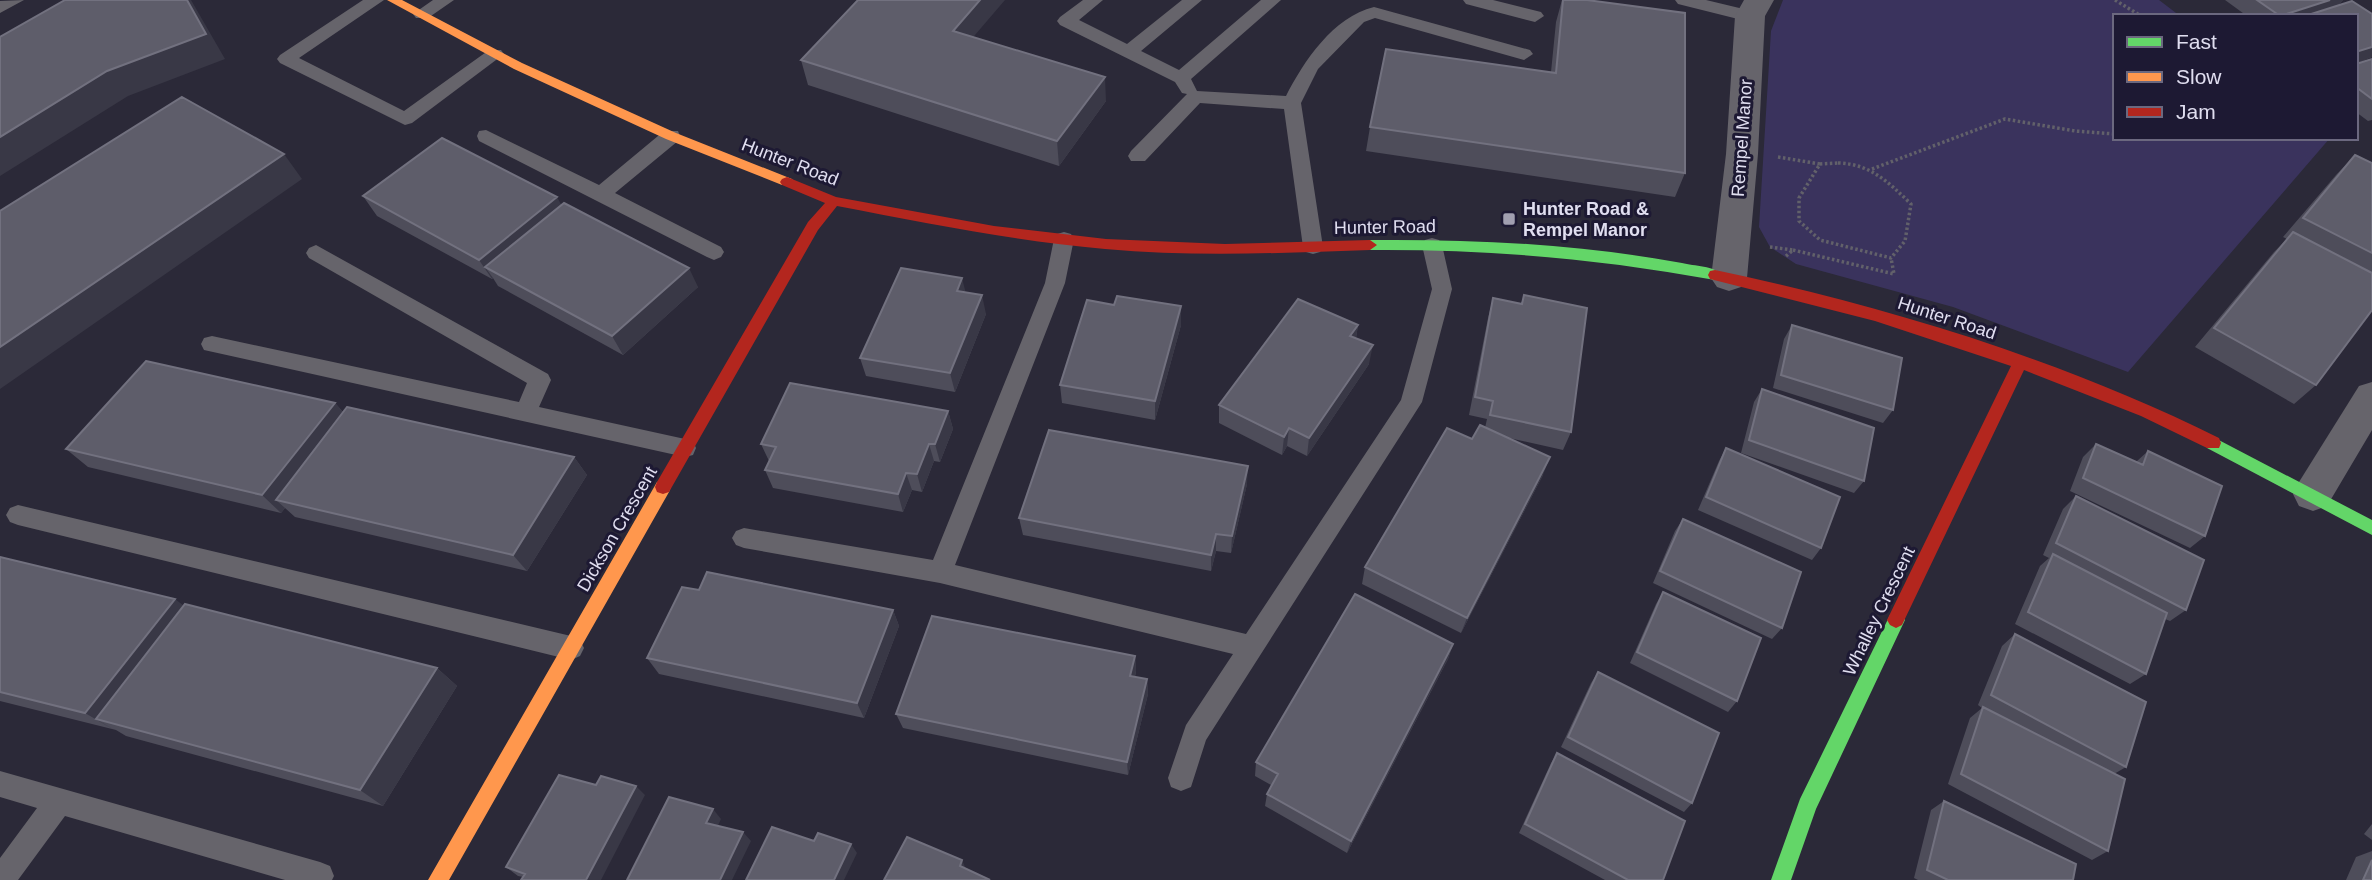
<svg xmlns="http://www.w3.org/2000/svg" width="2372" height="880" font-family="Arial,sans-serif">
  <style>
    .green { fill: #3a335d }
    .lines { fill: none; stroke-linecap: round; stroke-linejoin: round }
    .path { stroke: #62616a; stroke-width: 3.5; stroke-dasharray: 2.5 2.5; stroke-linecap: butt }
    .lane { fill: #66646b; fill-rule: evenodd }
    .street { fill: #66646b; fill-rule: evenodd }
    .fast { fill: #63d668; fill-rule: evenodd }
    .slow { fill: #ff974d; fill-rule: evenodd }
    .jam { fill: #b3261e; fill-rule: evenodd }
    .wall { fill: #4e4d5a }
    .shaded-wall { fill: #393846 }
    .building { fill: #5e5d6a; stroke: #72717f; stroke-width: 2 }
    .poi-dot { fill: #a19fb0; stroke: #1d1933; stroke-width: 2.5 }
    .labels { text-anchor: middle; stroke-width: 6; stroke-linejoin: round; paint-order: stroke }
    .street-label { font-size: 18px; fill: #e0def0; stroke: #1d1933 }
    .poi-label { font-size: 18px; font-weight: bold; fill: #e0def0; stroke: #1d1933; text-anchor: start }
  </style>
  <rect width="100%" height="100%" fill="#2b2938"/>
  <path class="green" d="M1783,0H2159L2180,16H2115V138H2330L2128,372L1953,307L1796,264L1770,247L1759,227L1771,31Z"/>
  <g class="lines">
    <path class="path" d="M2115,0L2141,16
      M1778,157L1820,164
      M1838,163C1871,164 1888,182 1911,204L1905,241L1891,258L1820,240L1799,221V198L1820,164Z
      M1872,169L2005,119L2075,131L2115,134
      M1770,247L1793,250L1785,257
      M1793,250L1894,274L1891,258"/>
    <path class="lane" d="M24,0L0,13V1Z
      M363,0H384L299,58L404,111L489,50H501L504,54L412,123L405,125L280,63L277,59L280,55Z
      M433,0H454L428,18H416L413,14Z
      M1083,0H1103L1079,20L1127,44L1182,0H1202L1141,51L1179,70L1261,0H1281L1191,79L1197,91L1286,96C1304,61 1333,17 1374,7L1530,50L1533,54L1524,60L1375,18L1364,22L1318,69L1301,103L1323,247L1320,252L1313,254L1306,252L1303,247L1284,109L1200,103L1145,161H1131L1128,156L1131,151L1187,94L1182,93L1175,82L1060,25L1057,21L1060,17Z
      M1463,0H1493L1541,12L1544,16L1535,22L1466,4Z
      M1675,0H1706L1756,12L1759,16L1750,22L1678,4Z
      M486,130L599,185L664,131H678L680,136L678,141L615,193L721,247L724,252L721,257L714,260L707,257L479,141L477,136L479,131Z
      M1064,232L1071,234L1074,239L1065,283L955,565L1246,634L1401,400L1432,289L1422,245L1425,240L1432,238L1439,240L1442,245L1452,289L1422,402L1206,740L1191,787L1181,791L1171,787L1168,778L1186,725L1233,654L940,583L744,548L736,545L732,538L736,531L744,528L933,560L1045,283L1054,239L1057,234Z
      M316,245L548,374L551,380L539,407L685,439L693,441L696,448L693,455L685,457L204,350L201,344L204,338L212,336L519,402L527,383L309,258L306,253L309,248Z
      M18,505L571,636L580,640L584,648L580,656L571,660L18,525L10,522L6,515L10,508Z
      M0,771L320,862L330,866L334,876L332,880H285L65,816L18,880H0V858L37,808L0,797Z"/>
    <path class="street" d="M1744,0H1774L1765,16L1758,154L1747,278L1741,287L1729,291L1717,287L1711,278L1726,154L1735,16Z
      M2372,382V430L2327,506L2313,511L2299,506L2293,494L2299,482L2359,386Z"/>
    <path class="fast" d="M1370,240C1474,239 1579,244 1682,263C1694,266 1715,266 1722,275L1715,280C1601,259 1487,249 1370,250L1363,245Z
      M2213,437L2372,520V535L2207,448L2205,443L2207,438Z
      M1896,612L1902,615L1905,620L1816,809L1791,880H1771L1800,799L1890,615Z"/>
    <path class="slow" d="M387,0H402L522,63L676,133L792,179L794,182L792,185H782L666,139L514,69Z
      M663,480L669,482L671,487L669,492L449,880H428L657,482Z"/>
    <path class="jam" d="M787,177L836,197L994,226L1106,239L1225,244L1370,240L1377,245L1370,250C1282,253 1193,257 1105,249C1014,241 926,223 837,206L818,230L669,492L663,494L657,492L655,487L657,482L808,222L825,203L782,185L780,182L782,179Z
      M1715,270C1885,306 2063,360 2219,438L2221,443L2219,448H2207L2141,416L2024,370L1902,625L1896,628L1890,625L1887,620L2011,366L1875,321L1710,279L1708,275L1710,271Z"/>
  </g>
  <path class="wall" d="M1562,0H1587L1685,173L1675,197L1366,151L1370,127L1551,72L1556,22Z
    M2225,0H2343L2338,5L2372,14V57L2356,63V16H2247Z
    M973,37L1106,101L1059,166L808,85L801,60Z
    M2372,59V120L2368,121L2356,112V64Z
    M2355,155L2372,163V310L2316,385L2294,404L2195,347L2274,252L2287,239L2283,237L2336,175Z
    M363,196L562,205L698,287L623,355L498,286L493,278L492,279L377,216Z
    M965,292L986,314L955,392L866,376L860,358Z
    M1524,295L1571,432L1563,450L1509,438L1543,475L1461,633L1362,584L1365,567L1472,439L1485,428L1487,419L1469,415L1488,318L1493,298L1521,304Z
    M1181,325L1155,420L1062,403L1060,385Z
    M1358,325L1356,338L1369,364L1307,456L1287,446L1282,455L1219,423V405Z
    M1792,325L1893,410L1883,423L1773,388L1784,339Z
    M1762,389L1864,481L1854,493L1741,453L1754,402Z
    M335,403L343,412L574,457L587,475L527,571L295,517L285,508L281,513L88,467L66,449Z
    M948,411L953,429L940,462L934,461L922,492L912,490L903,512L773,488L765,470L769,461L761,444Z
    M2096,444L2136,462L2148,451L2205,536L2190,548L2070,491L2083,457Z
    M1726,448L1821,548L1812,560L1698,510L1719,461Z
    M1247,484L1231,553L1216,551L1211,571L1023,535L1019,518Z
    M2076,496L2186,610L2170,621L2165,619L2146,674L2130,684L2015,624L2040,566L2049,558L2043,555L2063,509Z
    M1683,519L1782,628L1772,639L1653,583L1675,531Z
    M0,557L184,606L437,668L457,686L383,806L126,736L116,730L0,701Z
    M699,590L893,610L899,626L864,718L659,674L647,658Z
    M1663,592L1737,701L1728,712L1630,663L1656,604Z
    M2015,634L2126,767L2114,774L2108,851L2092,860L1948,784L1970,718L1982,708L1978,705L2002,646Z
    M1453,644L1448,659L1347,853L1265,806L1267,794L1271,785L1255,776L1256,762Z
    M1135,656L1136,671L1135,677L1147,679L1148,694L1128,775L903,728L896,714Z
    M1598,672L1692,803L1684,812L1561,747L1591,683Z
    M1557,753L1663,880H1605L1519,833L1551,763Z
    M645,795L523,877L518,876L506,867Z
    M1944,801L2073,880H1918L1914,878L1931,810Z
    M2372,824V840L2364,834Z
    M2372,851V880H2346L2356,857Z"/>
  <path class="shaded-wall" d="M187,0H191L225,59L128,96L0,176V137Z
    M980,0H1005L957,56L953,31Z
    M2330,0H2343L2334,9L2314,16H2280Z
    M2372,47V57L2356,63V52Z
    M1105,77L1106,101L1059,166L1057,141Z
    M284,154L302,179L0,389V347Z
    M557,197L568,217L485,267L493,278L492,279L479,260Z
    M689,268L698,287L623,355L612,336Z
    M962,278L967,298L957,291Z
    M982,295L986,314L955,392L950,373Z
    M1181,306V325L1155,420V401Z
    M1358,325L1355,344L1350,336Z
    M1373,345L1369,364L1307,456L1309,438Z
    M335,403L351,421L276,500L285,508L281,513L262,495Z
    M948,411L953,429L940,462L935,444Z
    M1289,428L1287,446L1282,455L1284,437Z
    M929,444L934,461L922,492L917,474Z
    M574,457L587,475L527,571L513,555Z
    M1550,457L1543,475L1461,633L1467,618Z
    M1248,466L1247,484L1231,553L1232,536Z
    M906,473L912,490L903,512L898,494Z
    M1216,534V551L1211,571V555Z
    M175,599L201,619L96,719L116,731L85,713Z
    M893,610L899,626L864,718L857,703Z
    M1453,644L1448,659L1347,853L1351,841Z
    M1135,656L1136,671L1131,691L1130,676Z
    M437,668L457,686L383,806L360,790Z
    M1147,679L1148,694L1128,775L1127,762Z
    M636,786L645,795L601,880H586Z
    M713,809L721,819L715,832L706,823Z
    M743,832L751,841L732,880H720Z
    M851,844L857,853L844,880H834Z
    M962,860L966,869L964,875L960,866Z"/>
  <path class="building" d="M65,0H187L206,34L107,71L0,137V37Z
    M858,0H980L953,31L1105,77L1057,141L801,60Z
    M1563,0H1587L1685,13V173L1370,127L1386,49L1556,73Z
    M2257,0H2330L2280,16Z
    M2352,1L2372,14V47L2356,52V16H2305Z
    M2372,59V99L2356,87V64Z
    M182,97L284,154L0,347V211Z
    M442,138L557,197L479,260L363,196Z
    M2355,155L2372,163V253L2303,218Z
    M564,203L689,268L612,336L485,267Z
    M2293,232L2372,273V310L2316,385L2214,328Z
    M901,268L962,278L957,291L982,295L950,373L860,358Z
    M1524,295L1587,308L1571,432L1490,415L1493,401L1475,397L1493,298L1522,304Z
    M1117,296L1181,306L1155,401L1060,385L1087,300L1114,305Z
    M1298,299L1358,325L1350,336L1373,345L1309,438L1289,428L1284,437L1219,405Z
    M1792,325L1902,358L1893,410L1781,375Z
    M146,361L335,403L262,495L66,449Z
    M790,383L948,411L935,444H929L917,474L906,473L898,494L765,470L776,447L761,444Z
    M1762,389L1874,428L1864,481L1749,440Z
    M347,407L574,457L513,555L276,500Z
    M1480,425L1550,457L1467,618L1365,567L1447,428L1472,439Z
    M1049,430L1248,466L1232,536L1216,534L1211,555L1019,518Z
    M2096,444L2143,465L2148,451L2222,486L2205,536L2083,478Z
    M1726,448L1840,497L1821,548L1706,497Z
    M2076,496L2204,560L2186,610L2056,543Z
    M1683,519L1801,572L1782,628L1660,571Z
    M2053,554L2167,613L2146,674L2028,612Z
    M0,557L175,599L85,713L0,692Z
    M707,572L893,610L857,703L647,658L682,587L699,590Z
    M1663,592L1761,638L1737,701L1637,652Z
    M1355,594L1453,644L1351,841L1267,794L1278,774L1256,762Z
    M185,604L437,668L360,790L96,719Z
    M932,616L1135,656L1130,676L1147,679L1127,762L896,714Z
    M2015,634L2146,702L2126,767L1991,695Z
    M1598,672L1719,733L1692,803L1568,737Z
    M1983,707L2125,779L2108,851L1961,774Z
    M1557,753L1685,821L1663,880H1628L1525,824Z
    M559,775L596,785L601,776L636,786L586,880H521L525,874L506,867Z
    M669,797L713,809L706,823L743,832L720,880H627Z
    M1944,801L2076,864L2073,880H1948L1927,870Z
    M772,827L814,841L818,833L851,844L834,880H746Z
    M907,837L962,860L960,866L990,880H884Z
    M2372,860V880H2363Z"/>
  <rect class="poi-dot" x="1502" y="212" width="14" height="14" rx="3.5"/>
  <g class="labels">
    <g class="street-label">
      <text transform="translate(1742 138) rotate(-86)" y="6">Rempel Manor</text>
      <text transform="translate(790 162) rotate(21)" y="6">Hunter Road</text>
      <text transform="translate(1385 227) rotate(-1)" y="6">Hunter Road</text>
      <text transform="translate(1947 318) rotate(18)" y="6">Hunter Road</text>
      <text transform="translate(617 529) rotate(-60)" y="6">Dickson Crescent</text>
      <text transform="translate(1879 611) rotate(-64)" y="6">Whalley Crescent</text>
    </g>
    <g class="poi-label">
      <text x="1523" y="215">Hunter Road &amp;<tspan x="1523" dy="21">Rempel Manor</tspan></text>
    </g>
  </g>
  <rect x="2113" y="14" width="245" height="126" fill="#1d1933" stroke="#6b687f" stroke-width="2"/>
  <rect x="2127" y="37" width="35" height="10" fill="#63d668" stroke="#6b687f" stroke-width="2"/>
  <text x="2176" y="49" font-size="21" fill="#e0def0">Fast</text>
  <rect x="2127" y="72" width="35" height="10" fill="#ff974d" stroke="#6b687f" stroke-width="2"/>
  <text x="2176" y="84" font-size="21" fill="#e0def0">Slow</text>
  <rect x="2127" y="107" width="35" height="10" fill="#b3261e" stroke="#6b687f" stroke-width="2"/>
  <text x="2176" y="119" font-size="21" fill="#e0def0">Jam</text>
</svg>
